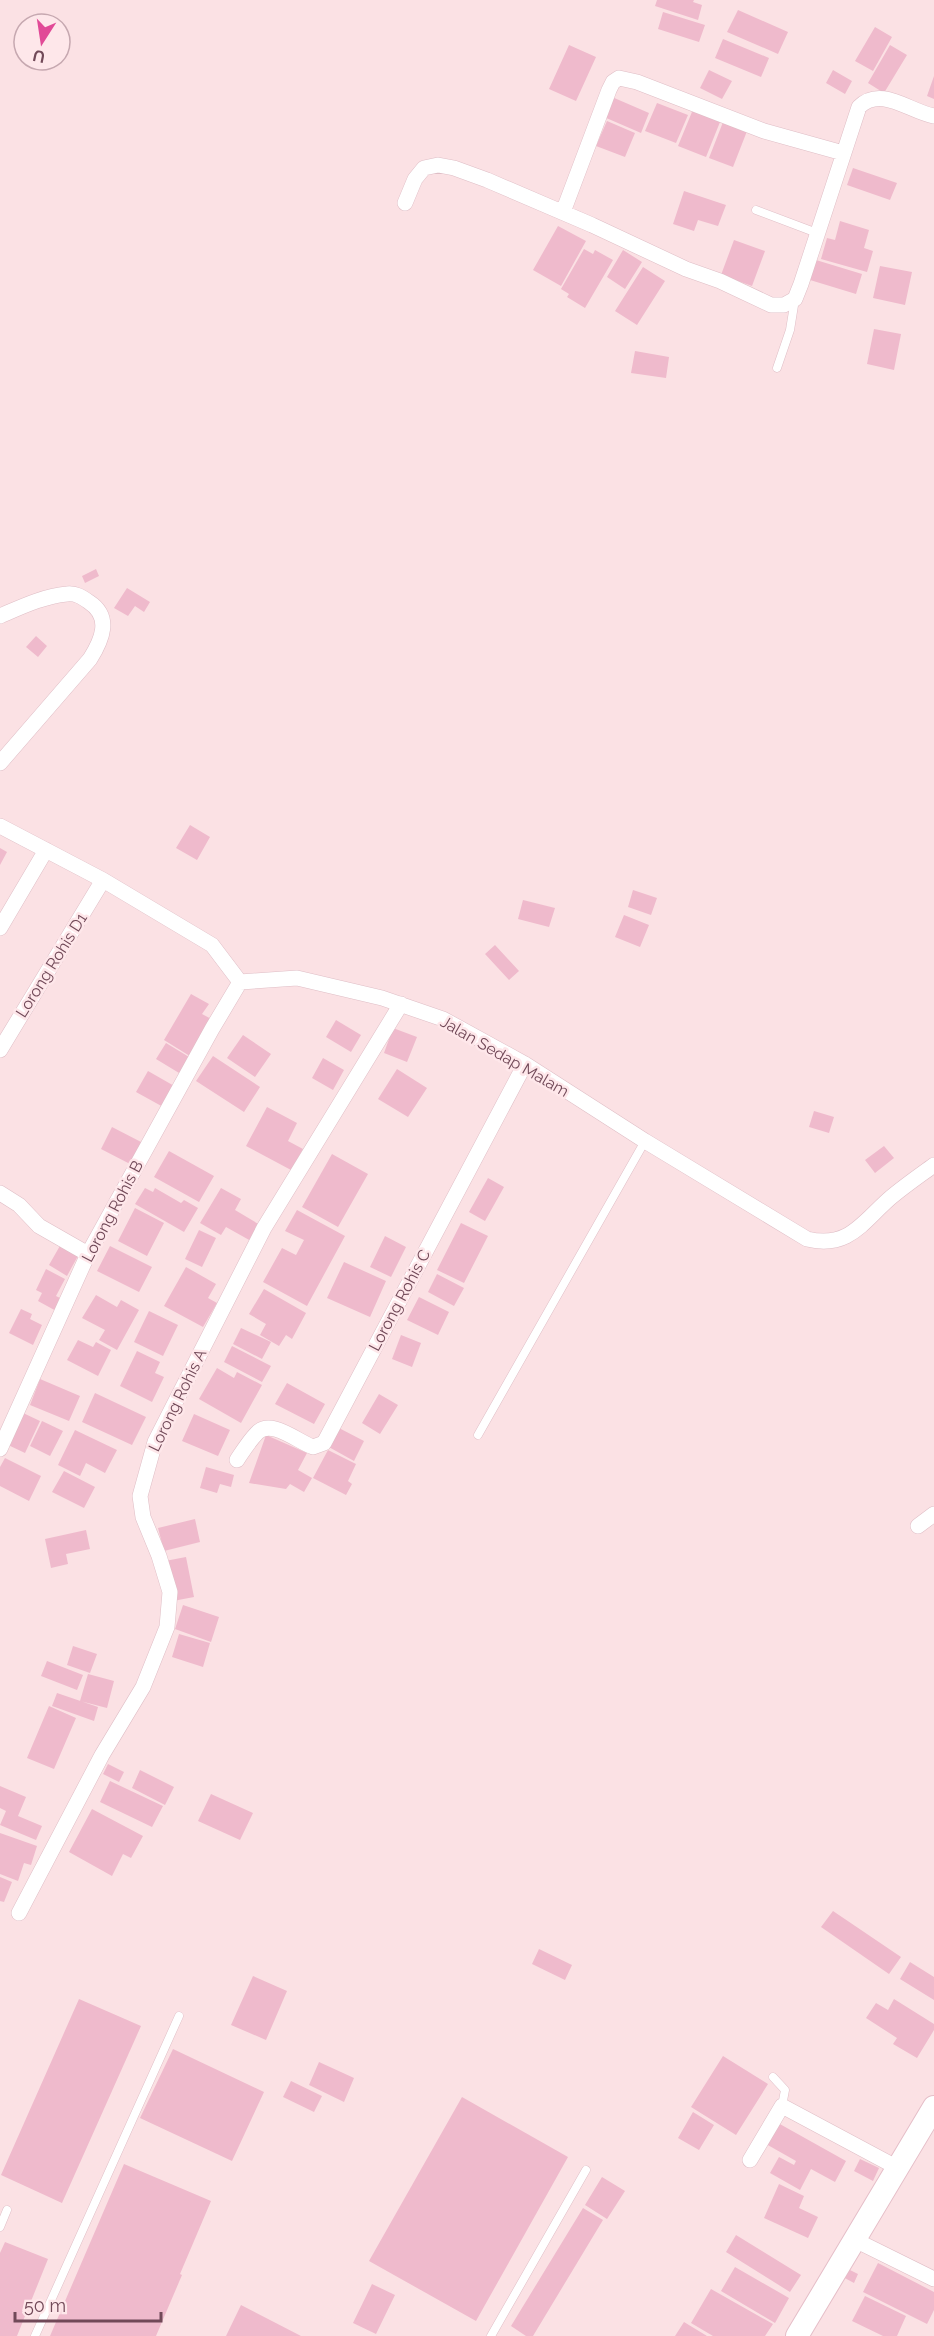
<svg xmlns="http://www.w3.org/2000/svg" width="934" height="2336" font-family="Raleway,sans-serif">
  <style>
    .building { fill: #efbacc }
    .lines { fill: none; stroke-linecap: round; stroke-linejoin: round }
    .lane-casing { stroke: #dfbec6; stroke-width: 9 }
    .street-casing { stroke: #dfbec6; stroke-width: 16 }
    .secondary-casing { stroke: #e5bec8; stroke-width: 24 }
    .lane { stroke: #fff; stroke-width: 8 }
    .street { stroke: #fff; stroke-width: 15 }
    .secondary { stroke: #fff; stroke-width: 22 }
    .labels { text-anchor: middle; stroke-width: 5; stroke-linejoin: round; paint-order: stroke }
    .street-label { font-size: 16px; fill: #714958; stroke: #fee7ea }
  </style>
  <rect width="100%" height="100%" fill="#fbe1e4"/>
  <path class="building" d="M657,0H694L693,2L702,5L698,20L655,6Z
    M738,10L788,32L778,54L727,32Z
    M663,12L705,25L699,42L658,29Z
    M875,27L892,37L873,71L855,61Z
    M723,39L769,58L761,77L715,58Z
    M569,45L596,57L576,101L549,89Z
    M890,45L907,55L884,93L868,83Z
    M709,70L732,81L722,99L700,88Z
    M833,70L852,81L845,94L826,83Z
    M934,76V99L927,96Z
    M612,97L649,113L641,133L604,117Z
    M657,103L688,115L676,143L645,131Z
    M694,107L722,117L706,157L678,146Z
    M725,117L749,126L733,167L709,158Z
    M607,121L635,133L625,157L596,146Z
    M853,168L897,183L890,200L847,185Z
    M684,191L726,205L718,226L698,220L694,231L673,224Z
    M840,221L869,230L864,248L873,251L867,272L821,259L827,238L835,240Z
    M558,226L586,241L561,286L533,270Z
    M734,240L765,251L752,286L721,275Z
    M584,249L593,254L595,250L613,260L585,308L567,297L569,294L561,289Z
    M623,250L642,262L625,289L607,277Z
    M816,260L862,274L856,294L810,280Z
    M880,266L912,272L905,305L873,298Z
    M643,267L665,281L637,325L615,311Z
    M874,329L901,334L894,370L867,364Z
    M635,351L669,357L666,378L631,373Z
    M96,569L99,576L85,583L82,576Z
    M127,588L150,602L144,612L135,606L128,616L114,608Z
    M36,636L47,646L38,657L26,647Z
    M190,825L210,837L197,860L176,848Z
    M0,848L7,852L0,865Z
    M633,890L657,898L651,915L628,907Z
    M523,900L555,908L549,927L518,919Z
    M624,915L649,925L640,947L615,937Z
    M495,945L519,971L509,980L485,954Z
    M191,994L209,1004L202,1014L215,1021L193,1058L164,1040Z
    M336,1020L361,1035L351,1052L326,1037Z
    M393,1028L417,1037L407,1062L384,1053Z
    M243,1035L271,1054L255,1077L227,1058Z
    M166,1043L194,1060L184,1076L156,1059Z
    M213,1056L260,1087L244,1112L196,1081Z
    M323,1058L344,1070L333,1090L312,1078Z
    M397,1069L427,1088L408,1117L378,1099Z
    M148,1071L176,1087L165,1108L136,1092Z
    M267,1107L297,1123L288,1141L303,1149L291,1170L246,1146Z
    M814,1111L834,1117L829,1133L809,1127Z
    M112,1127L143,1143L132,1165L101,1149Z
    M884,1146L894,1158L875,1173L865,1160Z
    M169,1151L214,1176L199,1202L154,1177Z
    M332,1154L368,1174L338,1227L302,1207Z
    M488,1178L504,1187L485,1221L469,1212Z
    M145,1188L153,1192L155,1188L181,1203L184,1200L198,1208L184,1232L135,1204Z
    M221,1188L241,1199L235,1210L260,1225L251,1241L226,1227L221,1235L200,1223Z
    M135,1208L164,1223L147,1256L118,1241Z
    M297,1210L345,1236L307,1306L263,1282L282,1248L296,1255L304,1240L285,1231Z
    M461,1223L488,1236L464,1283L437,1270Z
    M199,1230L216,1238L202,1267L185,1259Z
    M385,1236L406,1247L391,1277L370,1267Z
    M61,1244L79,1254L67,1276L49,1265Z
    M110,1246L152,1267L139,1292L97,1271Z
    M344,1262L386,1281L370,1317L327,1298Z
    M186,1267L216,1284L208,1298L217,1303L203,1327L164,1306Z
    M46,1269L65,1279L56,1296L64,1300L58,1312L38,1301L42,1293L36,1290Z
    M437,1274L464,1288L454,1306L428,1292Z
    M264,1289L306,1313L292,1339L286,1335L279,1346L260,1335L266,1324L249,1314Z
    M96,1295L117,1307L121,1300L139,1310L117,1350L99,1340L105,1330L82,1318Z
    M419,1297L449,1312L438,1335L407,1320Z
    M21,1309L32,1314L30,1319L42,1325L33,1345L9,1333Z
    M149,1311L178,1325L163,1356L134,1342Z
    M241,1328L271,1342L262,1359L233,1344Z
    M401,1335L421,1343L412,1367L392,1359Z
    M78,1340L93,1347L96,1342L111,1350L98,1376L67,1360Z
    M232,1346L271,1366L262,1382L224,1362Z
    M137,1351L160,1362L155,1373L164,1377L152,1402L120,1386Z
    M217,1368L234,1378L237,1372L262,1385L241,1423L199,1399Z
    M40,1379L80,1396L69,1421L30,1405Z
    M287,1383L325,1404L314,1424L275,1404Z
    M95,1393L146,1417L132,1445L82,1422Z
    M379,1394L398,1405L380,1434L362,1423Z
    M21,1412L40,1421L25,1453L6,1444Z
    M194,1414L230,1430L218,1456L182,1441Z
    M42,1421L63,1431L50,1456L30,1446Z
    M337,1427L364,1441L354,1461L327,1446Z
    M75,1430L117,1450L105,1473L86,1463L80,1476L58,1465Z
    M266,1435L307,1453L298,1470L312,1478L304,1492L290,1484L286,1489L249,1483Z
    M328,1450L356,1464L348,1481L352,1484L346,1495L313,1478Z
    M5,1458L41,1476L29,1501L0,1486V1467Z
    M206,1467L234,1475L231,1487L220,1484L217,1493L200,1488Z
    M64,1471L95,1487L84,1508L52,1492Z
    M195,1519L200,1542L164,1551L158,1528Z
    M86,1530L90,1549L66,1554L68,1564L51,1568L45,1539Z
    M186,1557L194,1597L173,1601L165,1561Z
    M183,1605L219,1617L211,1642L175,1629Z
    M179,1634L210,1643L203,1667L172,1657Z
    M73,1646L97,1654L90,1673L67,1665Z
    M47,1661L83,1675L77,1690L41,1676Z
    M88,1674L114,1681L107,1708L80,1701Z
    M57,1693L98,1707L94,1721L52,1706Z
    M49,1706L76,1718L54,1769L27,1758Z
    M108,1764L124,1772L119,1782L103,1774Z
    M140,1770L174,1787L165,1805L132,1788Z
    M110,1781L163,1806L152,1827L100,1802Z
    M0,1786L26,1797L18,1816L42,1826L36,1840L0,1825L6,1811L0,1808Z
    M211,1794L253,1813L240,1840L198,1821Z
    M92,1809L143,1836L131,1858L123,1854L112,1876L69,1852Z
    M0,1833L37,1846L31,1865L24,1863L18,1881L0,1874Z
    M0,1877L12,1882L4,1902L0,1901Z
    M833,1911L901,1957L889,1974L821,1927Z
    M539,1949L572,1965L565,1980L532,1964Z
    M910,1962L934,1977V2000L900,1979Z
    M253,1976L287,1991L266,2040L231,2025Z
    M79,1999L141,2026L62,2203L1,2175Z
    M894,1999L934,2024V2030L917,2058L893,2044L897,2038L866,2018L876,2003L888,2010Z
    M173,2049L264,2092L232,2161L140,2118Z
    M723,2056L768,2084L736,2135L691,2107Z
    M319,2062L354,2078L344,2102L309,2085Z
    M291,2081L322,2096L314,2112L283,2097Z
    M462,2097L568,2157L476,2321L369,2261Z
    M693,2112L714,2125L699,2150L678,2138Z
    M778,2123L846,2161L835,2182L811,2169L800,2190L770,2173L779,2157L794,2165L796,2161L766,2144Z
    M860,2159L879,2168L873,2181L854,2171Z
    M124,2164L211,2201L180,2274L182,2275L156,2336H50Z
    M602,2177L625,2191L607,2219L585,2205Z
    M779,2184L804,2196L799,2208L818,2217L808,2238L764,2218Z
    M583,2208L603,2220L533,2336H526L511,2326Z
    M736,2235L801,2275L790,2292L726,2252Z
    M5,2242L48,2259L17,2336H0V2253Z
    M878,2263L934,2292V2310L927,2324L863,2292Z
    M735,2267L789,2298L775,2323L721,2291Z
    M846,2268L858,2274L854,2283L841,2276Z
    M372,2284L395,2295L376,2334L353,2323Z
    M711,2289L773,2324L765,2336H713L691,2323Z
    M865,2296L906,2316L897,2336H883L852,2321Z
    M241,2305L301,2336H226Z
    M684,2322L707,2336H675Z"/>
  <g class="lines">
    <g class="lane-casing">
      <path id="lane" d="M756,210L817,233
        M777,368L790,330L795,299
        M478,1435L645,1141
        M773,2077L785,2090L782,2106
        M0,2227L7,2210
        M35,2336L179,2016
        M491,2336L586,2170"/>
    </g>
    <g class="street-casing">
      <path id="street" d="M405,203L415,179L424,168L438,165L454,168L487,180L592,225L686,269L720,281L771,305H784L795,299L801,284L859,107C881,85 910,112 934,116
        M563,212L609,90L613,82L619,78L637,82L764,131L843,153
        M0,616C21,607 44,596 67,594C76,593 82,597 89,602C112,617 102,640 90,659L0,763
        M0,826L103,880L212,945L240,982L297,978L382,998L443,1019L525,1064L645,1141L807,1239C848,1249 862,1223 889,1199C903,1187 919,1176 934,1165
        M0,928L46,850
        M0,1050L103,880
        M0,1193L19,1205L39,1226L88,1254
        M0,1449L88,1254L212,1029L240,982
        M237,1460C243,1451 249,1441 257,1433C271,1418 298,1442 313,1447L324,1443L525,1064
        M918,1526L934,1514
        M19,1913L102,1755L143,1687L167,1627L170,1592L159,1556L143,1517L140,1496L155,1442L264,1228L401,1004
        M750,2160L782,2106L898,2168
        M855,2240L934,2279"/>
    </g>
    <g class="secondary-casing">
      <path id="secondary" d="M797,2336L934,2107"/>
    </g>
    <use href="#lane" class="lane"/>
    <use href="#street" class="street"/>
    <use href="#secondary" class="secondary"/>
  </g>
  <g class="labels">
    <g class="street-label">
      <text transform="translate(51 965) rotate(-58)" y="6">Lorong Rohis D1</text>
      <text transform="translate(505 1056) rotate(30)" y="6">Jalan Sedap Malam</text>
      <text transform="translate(112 1211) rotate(-62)" y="6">Lorong Rohis B</text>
      <text transform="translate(399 1300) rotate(-62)" y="6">Lorong Rohis C</text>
      <text transform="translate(177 1400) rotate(-64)" y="6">Lorong Rohis A</text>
    </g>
  </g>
  <g transform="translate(42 42) rotate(192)"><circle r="28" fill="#fee7ea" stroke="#c6a8b0" stroke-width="1.5"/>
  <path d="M0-4.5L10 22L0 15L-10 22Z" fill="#e14a97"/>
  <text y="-9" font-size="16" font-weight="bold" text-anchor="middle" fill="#714958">U</text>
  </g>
  <path d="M15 2312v9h146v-9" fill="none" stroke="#714958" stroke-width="3"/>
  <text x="24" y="2312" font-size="18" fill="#714958" stroke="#fee7ea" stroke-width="4.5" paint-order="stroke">50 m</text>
</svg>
